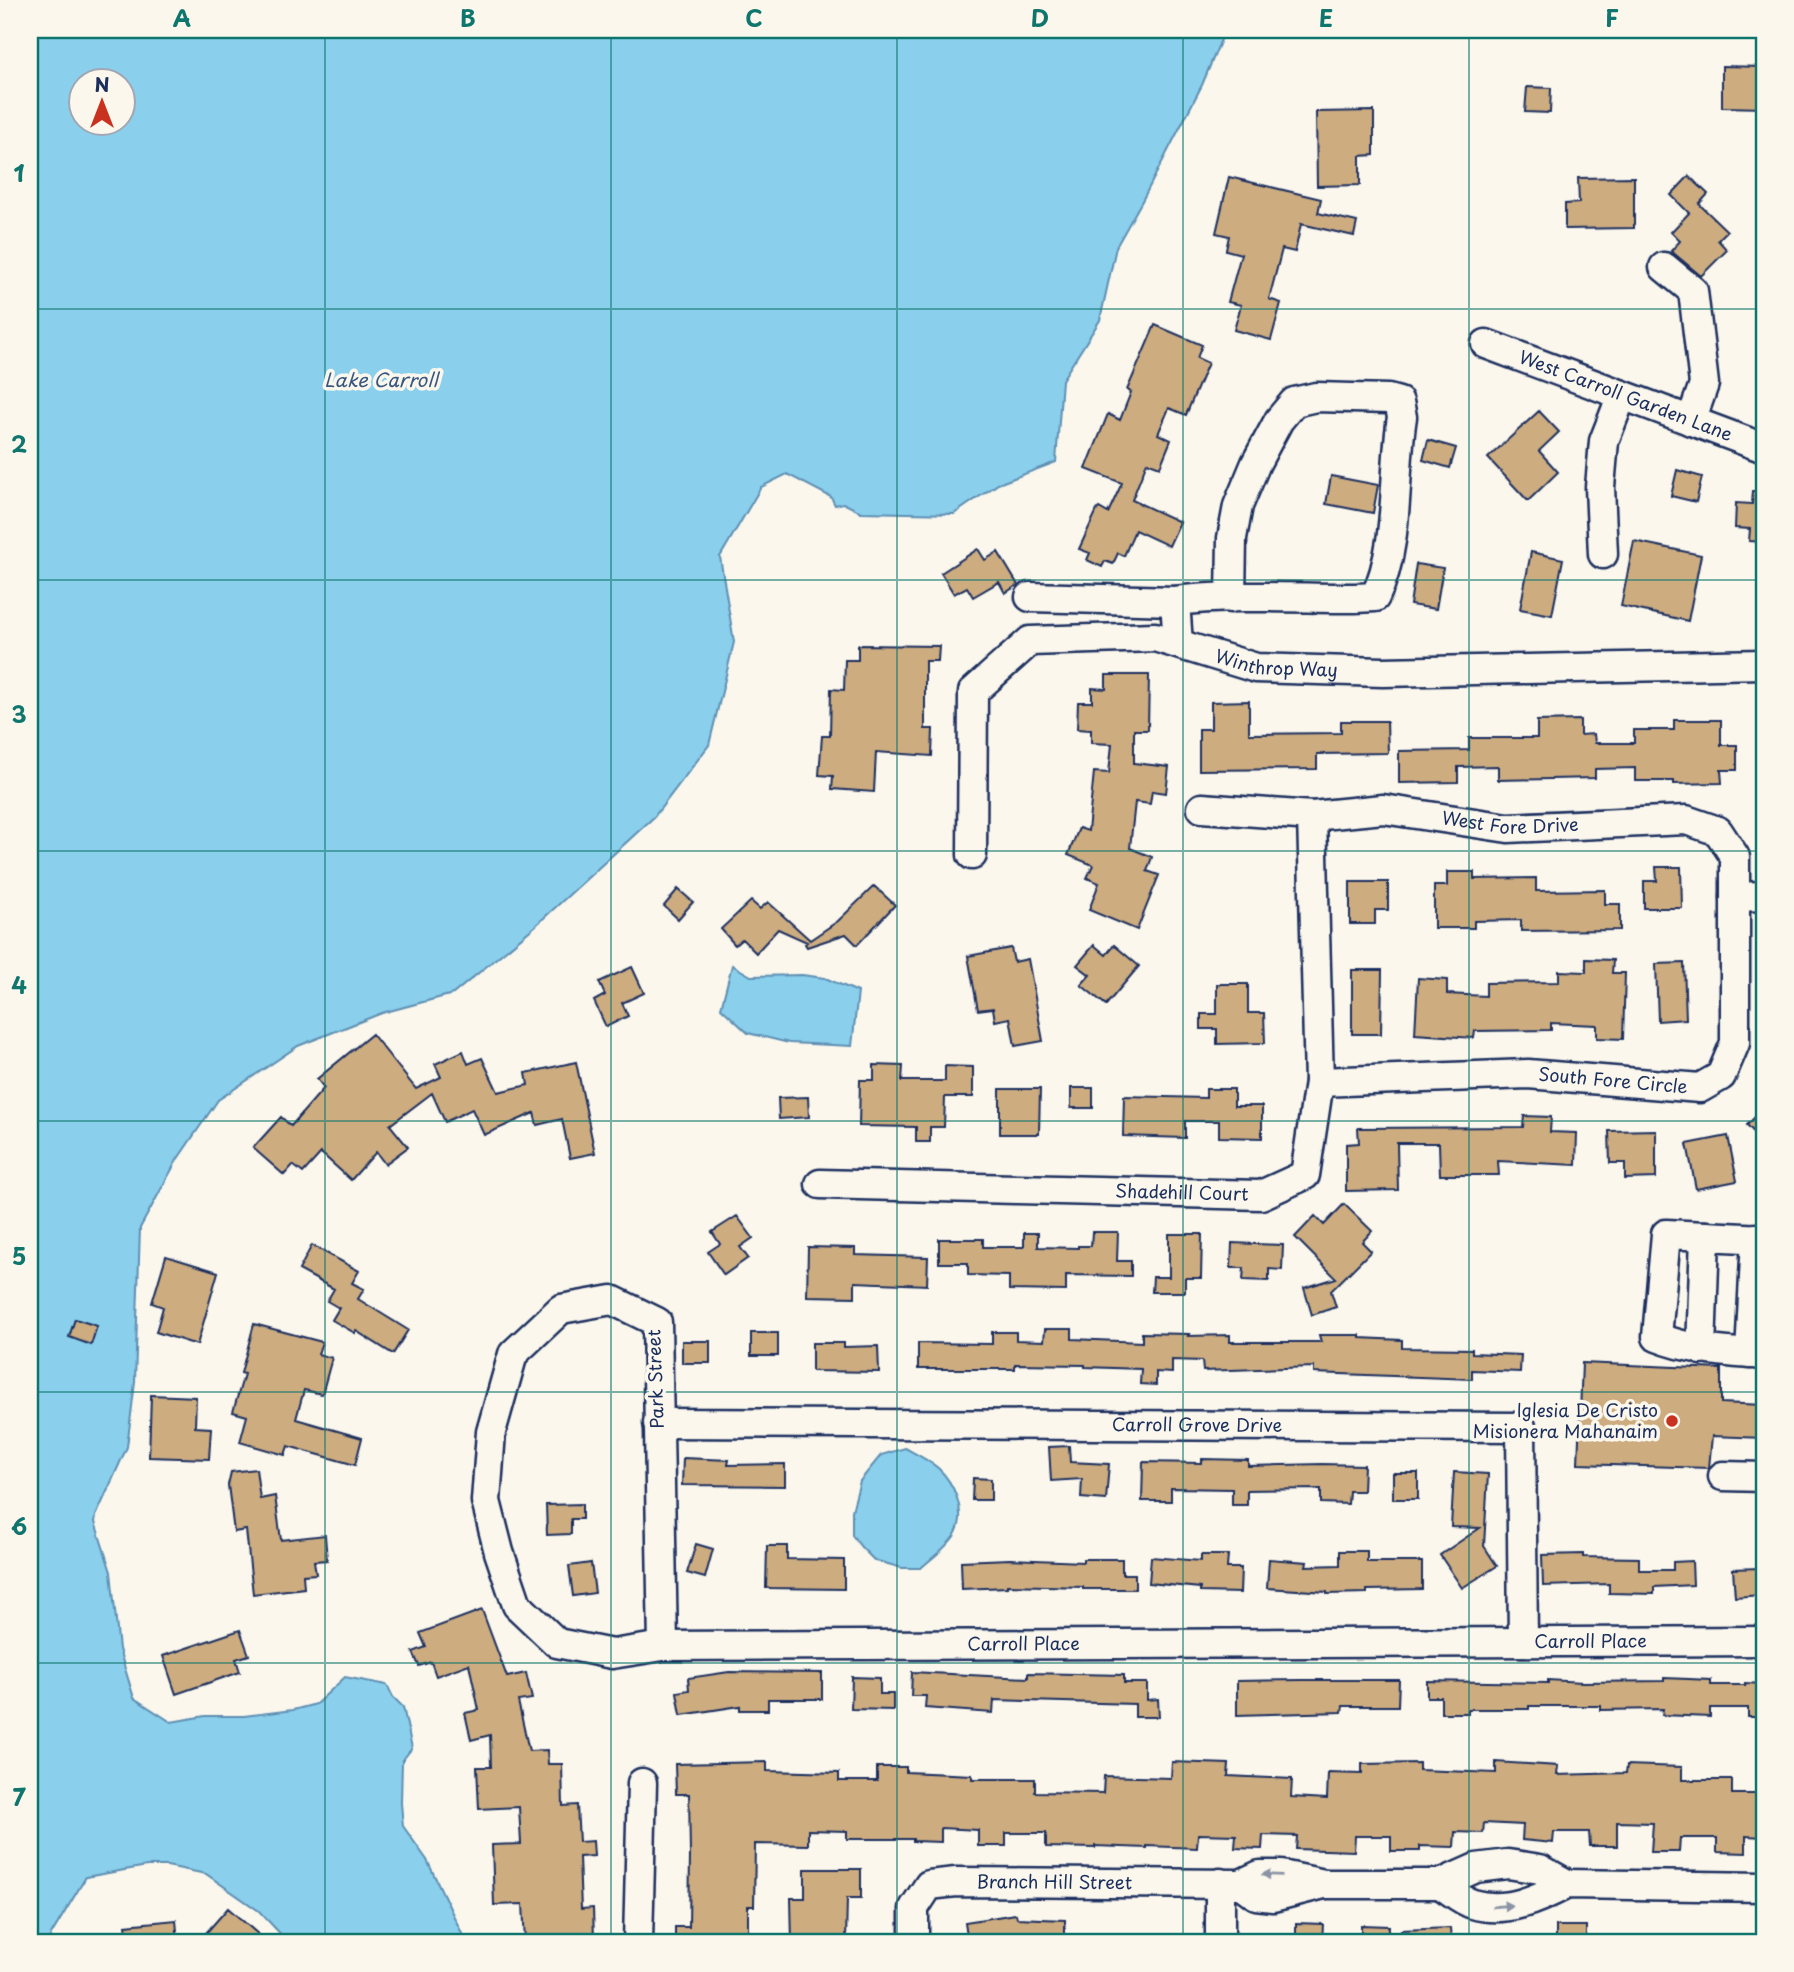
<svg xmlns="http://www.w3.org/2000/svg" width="1794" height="1972" font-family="'Playpen Sans',sans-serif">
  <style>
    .water { fill: #8acfec; stroke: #5e8fb3; stroke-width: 2; fill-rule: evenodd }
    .building { fill: #cdac80; stroke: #1b2f5e; stroke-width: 2 }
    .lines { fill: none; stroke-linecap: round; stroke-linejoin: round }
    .minor-casing { stroke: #1b2f5e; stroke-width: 33 }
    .minor { stroke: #fbf7ec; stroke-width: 28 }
    .oneway { fill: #8b93a5 }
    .grid { fill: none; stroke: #0f766e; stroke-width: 2; stroke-opacity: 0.55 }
    .poi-dot { fill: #c8321e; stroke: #fbf7ec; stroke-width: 2.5 }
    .labels { text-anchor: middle; stroke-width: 7; stroke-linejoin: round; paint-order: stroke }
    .street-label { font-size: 18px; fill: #1b2f5e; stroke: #fbf7ec }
    .poi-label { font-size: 18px; fill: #1b2f5e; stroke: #fbf7ec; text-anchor: end }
    .water-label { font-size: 19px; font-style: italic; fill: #375782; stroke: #fbf7ec }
    .neatline { fill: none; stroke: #0f766e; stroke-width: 2.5 }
    .grid-label { font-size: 23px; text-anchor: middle; font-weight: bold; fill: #0f766e }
  </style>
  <rect width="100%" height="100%" fill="#fbf7ec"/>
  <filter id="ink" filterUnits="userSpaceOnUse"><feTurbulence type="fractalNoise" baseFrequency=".0143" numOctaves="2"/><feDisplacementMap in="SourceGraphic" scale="14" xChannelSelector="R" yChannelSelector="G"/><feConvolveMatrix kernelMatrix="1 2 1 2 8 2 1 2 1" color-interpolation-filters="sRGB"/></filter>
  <g filter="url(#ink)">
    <path class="water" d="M30,30H1225L1202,85L1143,199L1116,247L1100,320L1062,380L1056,462L998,484L954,514L861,512L843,503L835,505L831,497L787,474L761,487L720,557L734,642L709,745L654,817L534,927L453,994L382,1013L298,1046L218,1100L177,1160L140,1228L135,1382L127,1447L96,1516L95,1522L111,1572L119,1649L134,1698L171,1722L205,1716H244L293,1710L316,1704L345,1677L387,1685L393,1697L403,1707L412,1748L402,1761L401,1803L403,1826L427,1860L466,1942H288L259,1911L206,1874L167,1866H147L86,1877L51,1935L49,1942H30ZM80,80H122V122H80Z
      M732,965L751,976L802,975L825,978L858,992L852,1046L789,1043L748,1033L721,1008Z
      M905,1448C916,1454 928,1460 938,1468C954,1483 967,1512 956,1533C949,1546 932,1558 921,1568H902L874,1560L861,1547L852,1535V1511L860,1481L881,1455Z"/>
    <path class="building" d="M1722,66L1764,67V108L1722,107Z
      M1527,87L1551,88L1550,113L1525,112Z
      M1374,111V155L1360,156V185L1317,186L1316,112Z
      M1689,176L1708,194L1699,204L1727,231L1718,240L1727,250L1701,276L1671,251L1680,241L1671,232L1689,213L1671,195Z
      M1229,177L1321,199L1318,213L1357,222L1354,236L1301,224L1295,252L1282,249L1269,299L1281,303L1271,340L1234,330L1241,305L1228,302L1241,254L1226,250L1229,236L1216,233Z
      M1634,177V228L1565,229V204L1579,203L1578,178Z
      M1155,325L1202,345L1197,358L1208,363L1186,415L1169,408L1158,434L1171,440L1160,467L1147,462L1132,500L1180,522L1169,546L1135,530L1124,556L1118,553L1113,564L1105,561L1102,567L1087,560L1090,553L1079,549L1097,510L1099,508L1108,513L1122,483L1086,469L1108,414L1120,420L1131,392L1127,390Z
      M1539,411L1559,432L1539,451L1558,472L1528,501L1488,458Z
      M1428,440L1456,448L1450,468L1423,460Z
      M1677,470L1702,477L1696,502L1671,496Z
      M1331,476L1378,485L1373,513L1326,504Z
      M1753,491H1764V542L1749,541L1750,529L1735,528L1736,503L1752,504Z
      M1634,541L1701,555L1688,621L1621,606Z
      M978,549L985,560L998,552L1018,585L1005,593L999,582L973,597L967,587L954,594L941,573Z
      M1531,552L1563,559L1552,615L1520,609Z
      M1416,564L1443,568L1436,609L1410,605Z
      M858,645L939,646L938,661H925V729H933L932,756L876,752L874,792L832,789L833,776L819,775L822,736H830L831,689L844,690L845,660H858Z
      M1106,675H1149L1148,730H1134V763L1169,767L1166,793L1152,791L1150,804L1135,802L1130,848L1152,857L1147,871L1159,875L1137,930L1089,910L1099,883L1087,878L1093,865L1068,855L1079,828L1088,831L1094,772L1109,773L1112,744L1091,743V730L1077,729L1078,702H1092V688L1106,689Z
      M1249,701V734L1341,733V721H1387L1388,753L1317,754V769L1199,770V729H1211V702Z
      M1580,720V735L1594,734L1595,743H1634V730H1674V720H1721V745H1737V770H1721L1722,783L1674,784V781H1635V768L1595,769V778L1498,780V766L1458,767V782L1399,783V751L1469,750V738H1537V721Z
      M1656,867H1681L1682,908H1644V881H1657Z
      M1447,872H1474V879L1536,878V891L1605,890V904H1620V930L1521,931V920L1474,921V928H1434V886H1447Z
      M1350,882H1388V910H1375V924H1350Z
      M874,886L895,905L857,945L846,934L807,947L805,944L807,942L778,929L756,953L742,939L735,945L721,929L751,901L760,909L768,902L810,940L838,921Z
      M678,889L693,902L678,919L664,906Z
      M1094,945L1106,955L1114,945L1139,966L1106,1005L1081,985L1090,975L1077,965Z
      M1011,948L1014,962L1028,959L1043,1041L1015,1046L1010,1018L995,1021L993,1008L978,1010L968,956Z
      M1586,959L1613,960L1612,973H1625L1623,1039L1597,1038V1025L1551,1023V1030L1475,1031L1474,1038L1415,1034L1418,978L1447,980V994L1486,996V983L1559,982V971L1586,972Z
      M1684,963L1686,1019L1658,1021L1656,964Z
      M632,967L644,993L622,1003L628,1016L606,1027L594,1001L605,995L599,982Z
      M1352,970H1382L1381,1034H1352Z
      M1217,984H1248V1013H1264L1265,1043L1217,1044V1029H1201V1014H1217Z
      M372,1034L416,1089L441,1077L435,1064L463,1051L468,1064L482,1058L498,1092L528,1085L526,1073L576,1062L595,1153L570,1158L562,1119L537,1125L534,1113L484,1135L472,1109L445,1122L432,1093L390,1125L408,1147L385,1164L376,1152L351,1180L321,1153L303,1173L293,1165L284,1175L253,1148L281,1117L291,1126L324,1088L317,1079Z
      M874,1065L903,1066L902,1081H945V1066L973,1067V1097H945L944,1127H930V1142H916V1127L859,1126L860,1080H874Z
      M1071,1088H1093V1108H1071Z
      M1000,1089H1040L1039,1134H1000Z
      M1206,1089H1234V1106H1262V1138L1219,1137V1121H1185V1138L1123,1136L1124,1096L1206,1098Z
      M808,1097L809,1117L779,1119L778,1098Z
      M1764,1108V1143L1747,1125Z
      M1524,1116L1551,1117L1550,1132L1577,1133L1576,1165L1498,1161L1499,1175H1440L1439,1143H1397L1398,1190L1346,1191V1144L1359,1143L1358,1128L1523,1127Z
      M1656,1130V1178L1625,1179V1163H1610L1609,1131Z
      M1728,1136L1737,1181L1696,1189L1687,1144Z
      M1344,1204L1372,1231L1362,1242L1371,1251L1331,1291L1336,1307L1312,1315L1304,1288L1336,1278L1295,1237L1315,1216L1324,1225Z
      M737,1216L753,1238L740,1247L748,1258L724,1275L708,1252L720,1244L712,1232Z
      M1092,1232H1118L1117,1261H1131V1276L1066,1275V1291L1009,1290V1276L968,1275V1263H939V1239H983V1247H1024V1233H1038V1247L1078,1248V1246H1091Z
      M1169,1234H1202L1201,1278H1185V1292H1152L1153,1277H1169Z
      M1232,1243L1283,1245L1282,1270L1269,1269V1281L1243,1280L1244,1268H1231Z
      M312,1245L359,1271L352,1283L364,1289L358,1299L408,1330L393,1354L356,1331L355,1333L332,1320L339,1308L327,1301L334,1289L299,1270Z
      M808,1247L855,1248V1255L928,1257L927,1285L855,1282V1297L807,1296Z
      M166,1256L218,1272L197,1345L156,1332L163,1307L152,1303Z
      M75,1319L97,1326L91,1345L69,1337Z
      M254,1324L322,1342L318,1354L332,1358L322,1394L304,1390L296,1419L362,1438L355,1465L288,1446L285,1455L240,1442L247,1416L233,1412L244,1374L241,1373Z
      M1045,1329H1072V1339L1142,1342V1333L1189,1334L1188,1336L1230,1335V1342H1321L1319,1335H1360V1338L1402,1340V1348L1472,1349V1353L1521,1355L1520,1372L1472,1370V1379L1314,1373V1367L1203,1371L1202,1361L1172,1360V1373L1156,1372V1385L1140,1384L1141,1369L1085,1367V1365L1015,1364V1369H918V1343L992,1344V1332H1016V1340L1044,1341Z
      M751,1333H778V1356H751Z
      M682,1341H710V1363H682Z
      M812,1343H844V1347L878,1346L879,1372L812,1371Z
      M1582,1363L1721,1369V1403L1764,1405V1438L1712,1436L1709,1468L1578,1464Z
      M151,1395L196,1397L195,1427L211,1428L209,1459L149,1457Z
      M1069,1446L1070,1462L1109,1464L1106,1500L1081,1498L1082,1479L1051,1481L1049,1447Z
      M683,1458L729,1460L728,1465L785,1464V1486L682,1485Z
      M1202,1459L1248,1460V1466L1322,1464L1364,1465L1363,1491H1349L1348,1504L1321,1503V1489L1247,1490V1505H1232V1489L1171,1488V1501H1142L1143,1462L1202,1463Z
      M256,1469L260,1499L275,1496L281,1540L325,1535L327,1560L314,1561L316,1574L303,1575L304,1588L253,1594L246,1530L234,1532L228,1485L231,1472Z
      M1454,1472L1488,1474L1484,1546L1497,1566L1462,1588L1440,1555L1480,1528L1451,1527Z
      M1393,1473H1418V1499H1393Z
      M973,1478L991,1479V1500H972Z
      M582,1504V1519H571V1534L547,1535L546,1505Z
      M696,1544L713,1549L705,1578L687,1573Z
      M767,1546H787V1559L844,1560V1589L766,1588Z
      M1340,1551H1367V1562H1422V1589L1367,1590V1593L1327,1594V1592L1267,1588L1269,1559L1307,1562L1306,1566L1340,1565Z
      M1583,1554V1557L1639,1558V1570H1673V1562L1692,1561L1693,1585L1654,1587V1594L1609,1593V1584L1543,1586L1542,1555Z
      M1201,1555H1228L1227,1568H1241L1240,1593L1200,1592V1588L1149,1583L1151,1557L1201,1561Z
      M1010,1559L1083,1562V1559H1122V1574H1135V1589H1083V1587L1007,1585V1587L962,1589L961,1561Z
      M591,1563L595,1593L573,1596L569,1566Z
      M1759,1568L1761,1595L1735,1597L1733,1569Z
      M482,1610L507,1677L526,1673L532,1699L518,1701L529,1751L547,1750L548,1764H562L563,1806L577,1805L579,1842L593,1841L594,1856L579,1857L581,1909L593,1908L594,1939L580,1940V1942H525L523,1904L494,1905L492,1845L521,1844L519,1807L479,1809L477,1767H491L490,1735L471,1740L465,1713L479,1710L469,1664L436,1676L431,1662L419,1666L413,1652L426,1647L420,1633Z
      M240,1630L249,1655L236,1659L240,1672L176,1694L163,1656Z
      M729,1672L822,1673V1699H768V1710H740V1706L681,1715L677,1692L689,1690L688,1678Z
      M912,1672L1028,1678V1673L1124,1675V1683H1147V1700L1158,1699L1159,1717H1135V1704L994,1700L993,1713L925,1708L926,1696H911Z
      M852,1677L880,1678V1694H893V1710L851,1709Z
      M1664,1678L1711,1680V1685H1745V1683L1764,1684V1717H1748V1708H1710V1717L1662,1715L1663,1709L1601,1710V1706H1529V1709H1468V1713H1441V1697H1427V1681L1548,1683V1680L1583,1682L1664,1681Z
      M1303,1680H1399L1398,1706H1343L1342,1712L1237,1715V1681Z
      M767,1762V1771L839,1773V1781H877V1767H906V1772L972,1775V1779H1035V1792L1103,1793L1104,1776L1171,1778L1172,1762L1229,1764L1228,1776L1292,1779L1291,1797L1327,1799L1328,1773L1362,1774V1764L1419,1763V1770L1496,1773V1762L1558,1766L1557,1775L1626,1773L1627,1765L1682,1767V1780H1732V1794H1764V1837L1746,1836V1853L1717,1852V1838H1680L1679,1852H1651L1653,1823L1617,1822V1846H1590L1589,1832H1554L1553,1843L1522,1840L1523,1825L1484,1823L1483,1833L1455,1832L1454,1847L1420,1846V1851H1391V1836H1355L1354,1851L1296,1849L1297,1836L1263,1835L1262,1849L1235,1848L1236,1835L1198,1834L1197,1848L1147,1846V1848L1095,1846V1848L1046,1847V1833H1006V1846H978V1830L941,1828V1842L913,1841V1839H847V1831L808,1830V1845L755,1844L754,1906H748V1942H675V1927H689L690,1854L689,1794H676L675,1764Z
      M805,1869H861V1898H847L846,1942H792L791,1898H805Z
      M228,1908L267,1942H198Z
      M1016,1914L1017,1918L1065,1920V1942H968L965,1922Z
      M176,1920L178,1942H128L126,1925Z
      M1296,1923L1323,1924L1322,1942H1296Z
      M1361,1925L1389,1926L1388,1942H1361Z
      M1556,1926H1586V1942H1556Z
      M1450,1928L1451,1942H1401V1930Z"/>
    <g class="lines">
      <g class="minor-casing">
        <g id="minor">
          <path d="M1664,267L1693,291L1704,384L1691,421"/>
          <path id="s1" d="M1486,344L1764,448"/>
          <path d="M1603,554L1600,487L1604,441L1622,395"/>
          <path d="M1030,597L1175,601"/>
          <path d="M1178,644L1175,601C1233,594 1296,598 1355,598L1375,597C1400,546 1393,473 1402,417L1399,402L1388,399L1316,397L1294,402L1279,420L1256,463L1238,506L1232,538L1231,598"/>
          <path id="s2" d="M1202,808L1312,816L1383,809L1508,828L1686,820L1718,831L1735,857V1043L1721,1076L1700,1088L1528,1074L1319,1082"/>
          <path id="s3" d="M972,855L973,692L1030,641L1155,637L1256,668L1383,672L1764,664"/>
          <path d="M1735,897L1764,896"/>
          <path id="s4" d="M820,1184L1261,1195L1305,1175L1319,1082L1312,816"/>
          <path d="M1764,1239L1666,1234L1657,1337C1692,1351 1728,1352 1764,1355"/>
          <path d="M1701,1350L1705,1236"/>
          <path d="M1750,1354L1756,1238"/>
          <path id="s5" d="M658,1423L1521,1427L1523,1642"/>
          <path d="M1723,1476L1764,1477"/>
          <path id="s6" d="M663,1646L657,1322L612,1300L561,1309L513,1354L491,1432L486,1501L499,1552L517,1605L557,1643L612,1654L663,1646L1764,1641"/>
          <path d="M1220,1883V1942"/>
          <path d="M1324,1884H1440L1476,1868L1508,1864L1540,1869L1567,1884"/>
          <path d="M1440,1884C1450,1890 1462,1901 1473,1904C1506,1914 1538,1899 1567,1884L1764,1887"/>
          <path d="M638,1942L642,1783"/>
          <path id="s7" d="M914,1942V1908L929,1885L956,1882L1241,1884L1260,1875H1281L1324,1884L1273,1897L1256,1895L1241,1884"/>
        </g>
      </g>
      <use href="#minor" class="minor"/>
    </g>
    <defs><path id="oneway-solid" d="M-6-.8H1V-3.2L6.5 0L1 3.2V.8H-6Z" transform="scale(1.75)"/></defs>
    <g class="oneway">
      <use href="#oneway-solid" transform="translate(1272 1875) rotate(-178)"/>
      <use href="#oneway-solid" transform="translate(1502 1906) rotate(-4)"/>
    </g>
  </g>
  <path class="grid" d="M325,30V1942M611,30V1942M897,30V1942M1183,30V1942M1469,30V1942M30,309H1764M30,580H1764M30,851H1764M30,1121H1764M30,1392H1764M30,1663H1764"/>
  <circle class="poi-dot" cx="1672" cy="1421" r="7"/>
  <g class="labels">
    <g class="street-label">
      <text dy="6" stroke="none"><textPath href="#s1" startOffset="149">West Carroll Garden Lane</textPath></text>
      <text dy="6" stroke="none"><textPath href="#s3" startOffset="490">Winthrop Way</textPath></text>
      <text dy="6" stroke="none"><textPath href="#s2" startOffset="310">West Fore Drive</textPath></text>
      <text transform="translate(1613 1081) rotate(5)" y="6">South Fore Circle</text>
      <text dy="6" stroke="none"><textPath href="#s4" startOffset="362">Shadehill Court</textPath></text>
      <text transform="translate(656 1379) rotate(-92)" y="6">Park Street</text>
      <text dy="6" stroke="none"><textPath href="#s5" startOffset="539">Carroll Grove Drive</textPath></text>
      <text dy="6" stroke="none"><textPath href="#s6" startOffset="1841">Carroll Place</textPath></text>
      <text dy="6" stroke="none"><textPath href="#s6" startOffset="1274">Carroll Place</textPath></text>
      <text dy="6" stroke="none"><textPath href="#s7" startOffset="187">Branch Hill Street</textPath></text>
    </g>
    <g class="poi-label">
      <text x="1658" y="1417">Iglesia De Cristo<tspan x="1658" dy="21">Misionera Mahanaim</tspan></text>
    </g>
    <g class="water-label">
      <text x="381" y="387">Lake Carroll</text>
    </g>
  </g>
  <rect width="1794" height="1972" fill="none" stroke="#fbf7ec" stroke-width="77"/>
  <g transform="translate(102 102)"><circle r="33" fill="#fbf7ec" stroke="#a1a7b3" stroke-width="2"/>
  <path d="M0-5L12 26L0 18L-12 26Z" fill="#c8321e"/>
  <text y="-10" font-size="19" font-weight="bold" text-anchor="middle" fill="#1b2f5e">N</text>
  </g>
  <rect x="38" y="38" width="1718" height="1896" class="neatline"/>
  <g class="grid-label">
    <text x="182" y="27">A</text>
    <text x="468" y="27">B</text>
    <text x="754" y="27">C</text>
    <text x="1040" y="27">D</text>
    <text x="1326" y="27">E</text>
    <text x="1612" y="27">F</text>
    <text x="19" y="182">1</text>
    <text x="19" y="453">2</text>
    <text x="19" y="723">3</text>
    <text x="19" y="994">4</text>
    <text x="19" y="1265">5</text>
    <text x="19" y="1535">6</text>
    <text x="19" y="1806">7</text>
  </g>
</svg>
